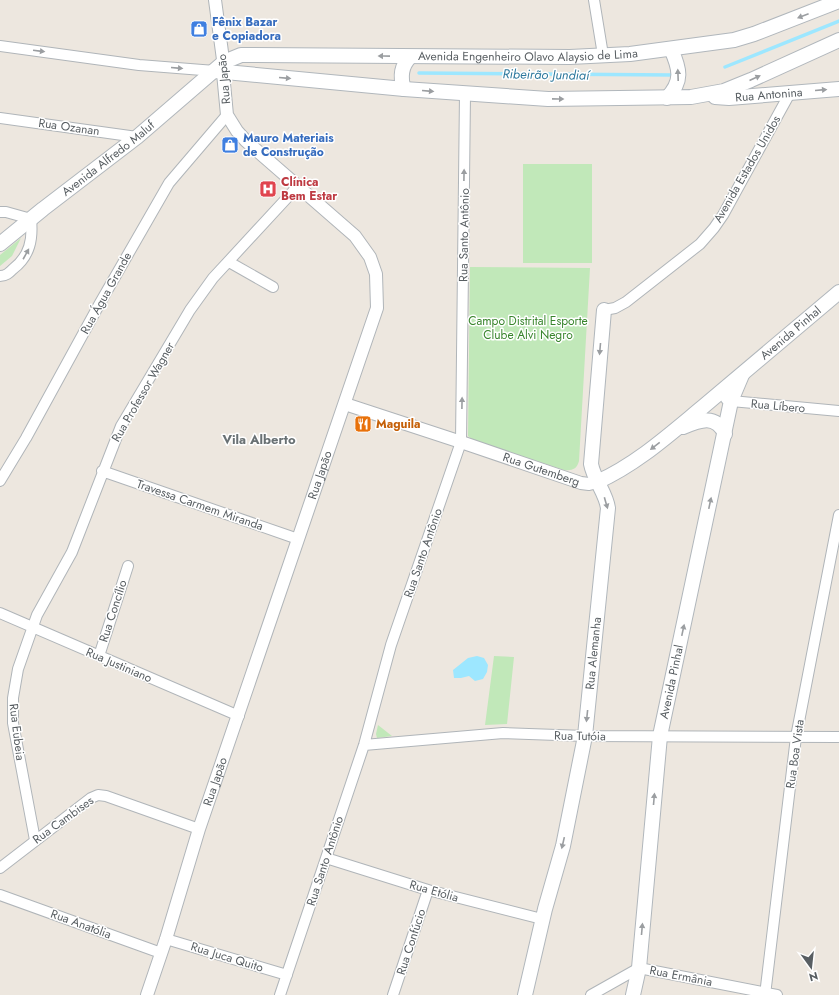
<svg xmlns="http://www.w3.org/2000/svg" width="839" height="995" font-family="Jost,sans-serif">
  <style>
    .green { fill: #c1e8b9 }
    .water { fill: #9de7ff }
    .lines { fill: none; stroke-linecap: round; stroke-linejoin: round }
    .stream { stroke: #9de7ff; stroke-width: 3.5 }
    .minor-casing { stroke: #b0b5b9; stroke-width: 12 }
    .tertiary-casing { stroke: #b0b5b9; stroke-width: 14 }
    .secondary-casing { stroke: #b1b7bc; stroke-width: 16 }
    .minor { stroke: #fff; stroke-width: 10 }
    .tertiary { stroke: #fff; stroke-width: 12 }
    .secondary { stroke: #fff; stroke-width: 14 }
    .oneway { fill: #9b9ea1 }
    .labels { text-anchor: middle; stroke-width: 3; stroke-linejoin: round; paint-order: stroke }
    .shop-label { font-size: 12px; font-weight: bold; fill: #366cbe; stroke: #fff; text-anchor: start }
    .street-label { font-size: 12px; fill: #585e62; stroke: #fff }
    .health-label { font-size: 12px; font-weight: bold; fill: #be3a42; stroke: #fff; text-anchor: start }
    .park-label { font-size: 12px; fill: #39852d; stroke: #fff }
    .food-label { font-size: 12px; font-weight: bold; fill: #c56008; stroke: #fff; text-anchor: start }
    .water-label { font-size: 13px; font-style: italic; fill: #2d789d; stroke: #fff }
    .neighbourhood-label { font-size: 13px; font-weight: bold; fill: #697174; stroke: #fff }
  </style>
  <rect width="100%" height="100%" fill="#ede7df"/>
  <path class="green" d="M523,164H592V263H523Z
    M21,238L12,256L0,266V255Z
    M470,267L590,268L579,461C577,469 572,471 564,470L473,440L468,436Z
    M494,656L514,657L507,724L485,725Z
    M378,725L392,736L377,738L376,734Z"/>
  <path class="water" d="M477,656L484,658L488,665L487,672L483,679L475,681L469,676L461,678H454L453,670L468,658Z"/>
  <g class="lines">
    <path class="stream" d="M725,67L839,21
      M419,73L673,75"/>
    <g class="minor-casing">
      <path id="minor" d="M594,0L603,55
        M0,46L139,65L215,71
        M0,118L137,137
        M0,212H6L31,219C33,239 30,256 13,269C9,273 6,276 0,276
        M229,262L273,287
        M604,310L615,308L626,302L700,244L714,228L723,215L790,93
        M726,399L731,401L839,411
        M102,471L298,539
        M0,481L26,438L100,303L169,183L227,115
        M0,613L239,716
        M99,656L128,566
        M364,745L503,733L585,736L839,737
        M35,840L13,723V698L18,669L37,615L72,552L121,426L190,310L213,278L298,186
        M326,858L428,890L542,919
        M0,868L91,798L98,795L106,796L199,829
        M0,895L161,953
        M166,939L287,975
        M280,995L364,745L391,645L461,442L465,94
        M393,995L428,890
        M591,995L639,968L777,995
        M765,995L796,737L839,515"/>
    </g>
    <g class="tertiary-casing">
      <g id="tertiary">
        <path id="s1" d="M345,404L461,442L581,483L589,484L597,482"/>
        <path id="s2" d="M147,995L166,939L199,829L377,308L376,274L370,257L355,236L246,141L237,131L227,115L223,73L224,67L215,0"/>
      </g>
    </g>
    <g class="secondary-casing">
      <g id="secondary">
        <path d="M215,71L404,89L548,99L691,97L724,91L751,80L839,40"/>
        <path d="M404,89C400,77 401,66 410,57"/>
        <path id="s3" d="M715,97L729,98L839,89"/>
        <path d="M667,98C683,81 680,69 671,49"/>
        <path id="s4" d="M0,244L43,209L137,137L224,62L241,55L570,57L630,54L734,40L754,34L839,1"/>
        <path d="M683,427C700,420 716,414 725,434"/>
        <path id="s5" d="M597,482C637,464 670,434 704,406C749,368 794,330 839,292"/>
        <path id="s6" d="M525,995L545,909L563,846L585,736L608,508C606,493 594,480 591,464L604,310"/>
        <path id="s7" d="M633,995L639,968L660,736L731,401L742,375"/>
      </g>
    </g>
    <use href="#minor" class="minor"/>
    <use href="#tertiary" class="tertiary"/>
    <use href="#secondary" class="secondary"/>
  </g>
  <defs><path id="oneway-solid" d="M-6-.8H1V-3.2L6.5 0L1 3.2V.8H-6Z"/></defs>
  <g class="oneway">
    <use href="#oneway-solid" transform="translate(803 16) rotate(159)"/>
    <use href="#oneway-solid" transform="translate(39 51) rotate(7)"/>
    <use href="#oneway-solid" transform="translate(384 56) rotate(-179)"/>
    <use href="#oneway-solid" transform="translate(177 68) rotate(5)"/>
    <use href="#oneway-solid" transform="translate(678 75) rotate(-92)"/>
    <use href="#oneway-solid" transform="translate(285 78) rotate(5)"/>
    <use href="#oneway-solid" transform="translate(755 78) rotate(-24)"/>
    <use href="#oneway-solid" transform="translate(821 90) rotate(-5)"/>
    <use href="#oneway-solid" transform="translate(428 91) rotate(5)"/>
    <use href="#oneway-solid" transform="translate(558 99) rotate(1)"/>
    <use href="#oneway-solid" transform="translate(464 175) rotate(-89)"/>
    <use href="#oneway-solid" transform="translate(26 254) rotate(-61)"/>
    <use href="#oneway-solid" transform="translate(600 349) rotate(95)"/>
    <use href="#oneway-solid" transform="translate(462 403) rotate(-89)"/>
    <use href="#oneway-solid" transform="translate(655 446) rotate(142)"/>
    <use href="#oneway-solid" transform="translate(606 503) rotate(74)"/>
    <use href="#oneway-solid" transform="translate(710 503) rotate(-78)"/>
    <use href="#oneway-solid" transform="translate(683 630) rotate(-78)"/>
    <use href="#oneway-solid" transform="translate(587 716) rotate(96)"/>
    <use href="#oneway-solid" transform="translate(654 799) rotate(-85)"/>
    <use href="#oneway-solid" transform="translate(563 843) rotate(103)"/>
    <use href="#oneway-solid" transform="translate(642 929) rotate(-85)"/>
  </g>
  <defs>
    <g id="shop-square" transform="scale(0.9)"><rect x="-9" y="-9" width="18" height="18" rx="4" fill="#3f7fe0" stroke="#fff"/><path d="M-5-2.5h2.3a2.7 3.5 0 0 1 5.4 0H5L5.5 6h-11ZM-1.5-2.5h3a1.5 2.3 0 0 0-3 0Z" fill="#fff"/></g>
    <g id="hospital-square" transform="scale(0.9)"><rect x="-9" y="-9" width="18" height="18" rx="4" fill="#e0444e" stroke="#fff"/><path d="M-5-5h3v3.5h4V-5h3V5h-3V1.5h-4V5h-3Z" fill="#fff"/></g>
    <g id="restaurant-square" transform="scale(0.9)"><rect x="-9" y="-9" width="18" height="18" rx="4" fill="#e8710a" stroke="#fff"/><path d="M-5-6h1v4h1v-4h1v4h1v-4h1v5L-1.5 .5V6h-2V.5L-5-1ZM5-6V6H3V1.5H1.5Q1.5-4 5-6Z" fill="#fff"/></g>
  </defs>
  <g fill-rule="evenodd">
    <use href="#shop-square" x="199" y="29"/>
    <use href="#shop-square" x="230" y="145"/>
    <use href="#hospital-square" x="268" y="189"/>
    <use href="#restaurant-square" x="363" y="424"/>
  </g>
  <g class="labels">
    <g class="shop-label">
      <text x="212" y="26">Fênix Bazar<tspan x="212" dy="14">e Copiadora</tspan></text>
      <text x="243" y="142">Mauro Materiais<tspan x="243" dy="14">de Construção</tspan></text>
    </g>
    <g class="street-label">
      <text dy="4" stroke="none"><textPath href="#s4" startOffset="594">Avenida Engenheiro Olavo Alaysio de Lima</textPath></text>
      <text transform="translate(224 79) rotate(-95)" y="4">Rua Japão</text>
      <text dy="4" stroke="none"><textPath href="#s3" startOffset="54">Rua Antonina</textPath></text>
      <text transform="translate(69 127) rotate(8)" y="4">Rua Ozanan</text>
      <text dy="4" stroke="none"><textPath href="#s4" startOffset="138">Avenida Alfredo Maluf</textPath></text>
      <text transform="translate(747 169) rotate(-60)" y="4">Avenida Estados Unidos</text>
      <text transform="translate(464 235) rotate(-89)" y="4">Rua Santo Antônio</text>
      <text transform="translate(106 293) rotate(-61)" y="4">Rua Água Grande</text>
      <text dy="4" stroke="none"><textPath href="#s5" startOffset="245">Avenida Pinhal</textPath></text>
      <text transform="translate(143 392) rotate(-60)" y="4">Rua Professor Wagner</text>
      <text transform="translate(778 406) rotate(5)" y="4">Rua Líbero</text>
      <text dy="4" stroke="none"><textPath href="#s1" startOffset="207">Rua Gutemberg</textPath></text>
      <text dy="4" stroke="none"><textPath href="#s2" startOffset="548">Rua Japão</textPath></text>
      <text transform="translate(200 505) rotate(19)" y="4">Travessa Carmem Miranda</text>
      <text transform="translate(423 553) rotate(-71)" y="4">Rua Santo Antônio</text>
      <text transform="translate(113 611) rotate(-72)" y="4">Rua Concílio</text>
      <text dy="4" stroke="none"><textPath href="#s6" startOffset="349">Rua Alemanha</textPath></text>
      <text transform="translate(119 665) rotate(23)" y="4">Rua Justiniano</text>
      <text dy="4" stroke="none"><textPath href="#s7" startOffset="316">Avenida Pinhal</textPath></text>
      <text transform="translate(17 732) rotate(83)" y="4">Rua Eubeia</text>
      <text transform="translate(580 736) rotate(1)" y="4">Rua Tutóia</text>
      <text transform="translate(795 754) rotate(-82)" y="4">Rua Boa Vista</text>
      <text dy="4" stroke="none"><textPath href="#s2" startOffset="224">Rua Japão</textPath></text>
      <text transform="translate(63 820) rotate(-36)" y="4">Rua Cambises</text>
      <text transform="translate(325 861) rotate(-72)" y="4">Rua Santo Antônio</text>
      <text transform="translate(434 891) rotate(16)" y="4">Rua Etólia</text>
      <text transform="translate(81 924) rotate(20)" y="4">Rua Anatólia</text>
      <text transform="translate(411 942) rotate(-72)" y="4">Rua Confúcio</text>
      <text transform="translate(227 957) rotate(17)" y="4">Rua Juca Quito</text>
      <text transform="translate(681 976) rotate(11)" y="4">Rua Ermânia</text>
    </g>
    <g class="health-label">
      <text x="281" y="186">Clínica<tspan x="281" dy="14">Bem Estar</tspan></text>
    </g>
    <g class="park-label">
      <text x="528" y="325">Campo Distrital Esporte<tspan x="528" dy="14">Clube Alvi Negro</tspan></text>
    </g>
    <g class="food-label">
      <text x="376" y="428">Maguila</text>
    </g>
    <g class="water-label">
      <text transform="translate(546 74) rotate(1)" y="5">Ribeirão Jundiaí</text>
    </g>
    <g class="neighbourhood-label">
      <text x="259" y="444">Vila Alberto</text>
    </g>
  </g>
  <g transform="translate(811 967) rotate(165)" stroke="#ffffff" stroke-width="3" paint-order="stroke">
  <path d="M0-3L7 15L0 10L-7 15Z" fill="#585e62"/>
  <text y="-6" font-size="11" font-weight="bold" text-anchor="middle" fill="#585e62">N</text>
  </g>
</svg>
